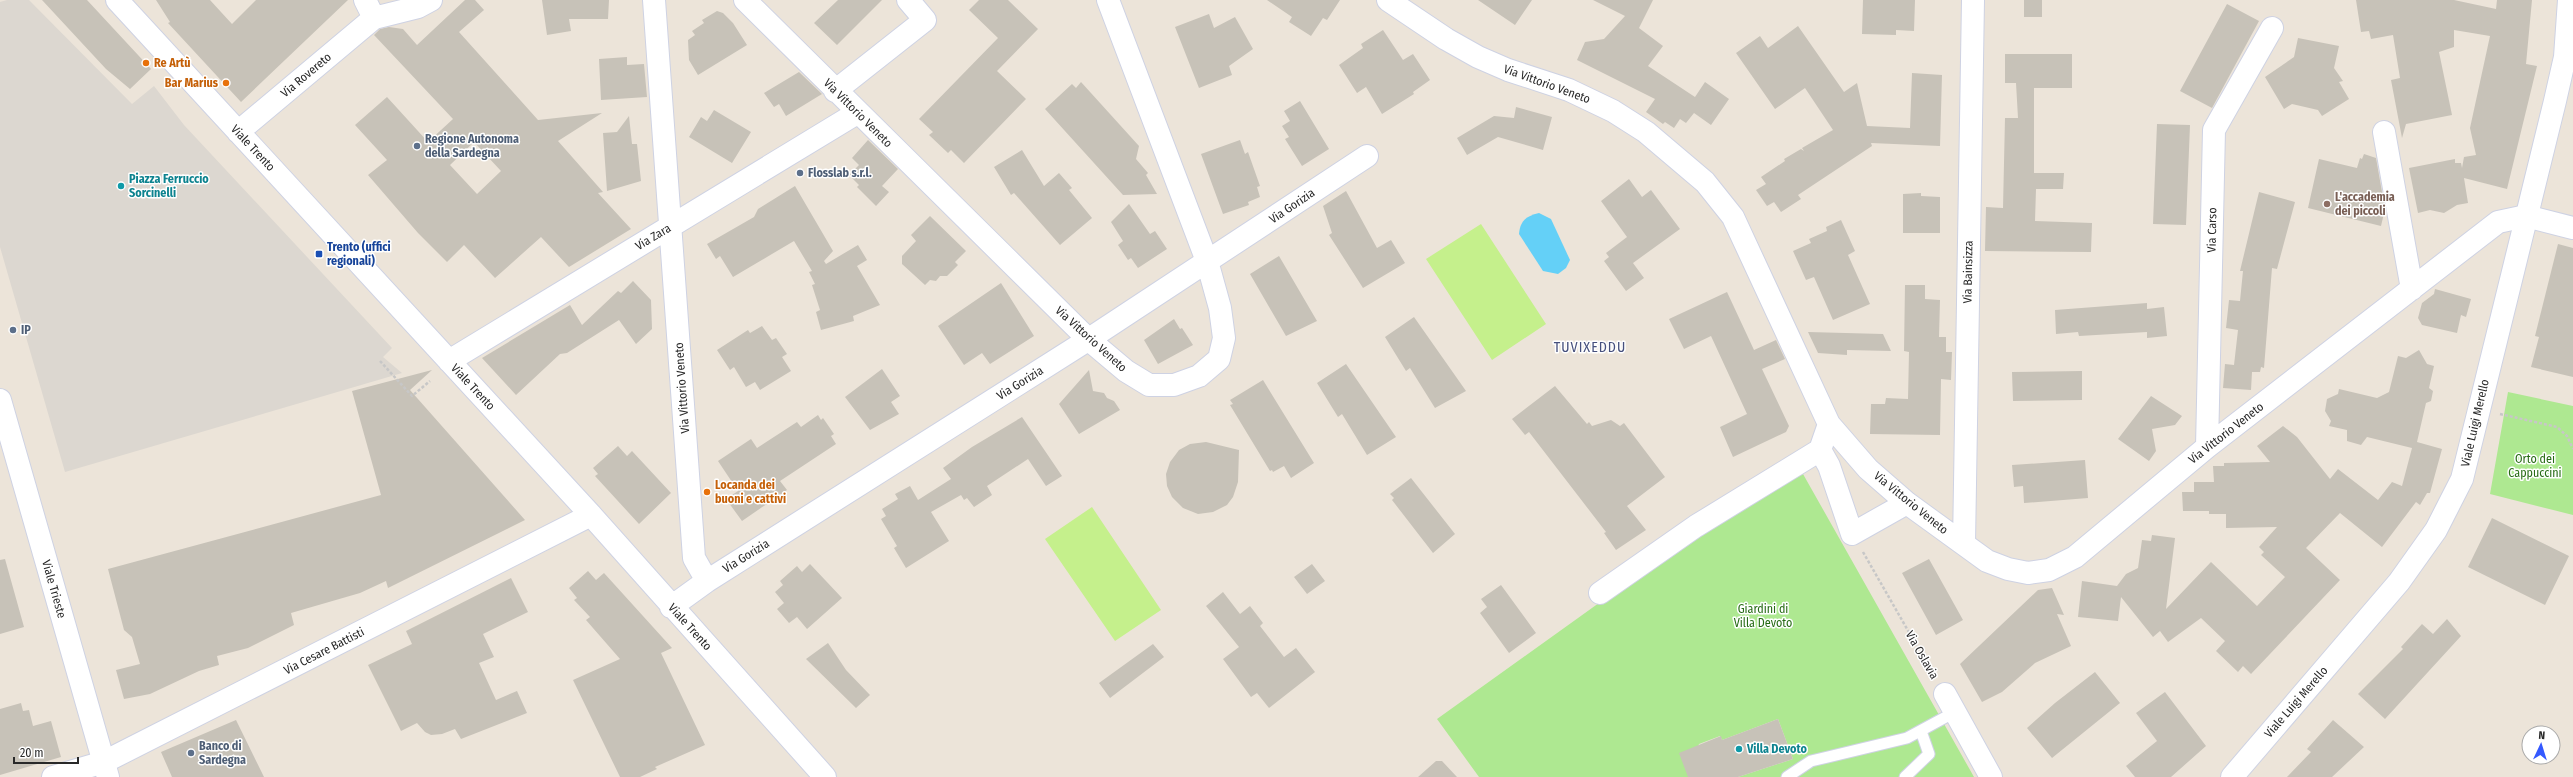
<svg xmlns="http://www.w3.org/2000/svg" width="2573" height="777" font-family="'Fira Sans Condensed',sans-serif">
  <style>
    .green { fill: #aee891 }
    .pitch { fill: #c5f08c }
    .plaza { fill: #dcd7d0 }
    .water { fill: #64d0f7 }
    .building { fill: #c7c2b8; fill-rule: evenodd }
    .lines { fill: none; stroke-linecap: round; stroke-linejoin: round }
    .lane-casing { stroke: #ced2e3; stroke-width: 13 }
    .street-casing { stroke: #ced2e3; stroke-width: 24 }
    .secondary-casing { stroke: #ced2e3; stroke-width: 24 }
    .path { stroke: #c7c7c7; stroke-width: 2.5; stroke-dasharray: 3 2; stroke-linecap: butt }
    .lane { stroke: #fff; stroke-width: 11 }
    .street { stroke: #fff; stroke-width: 22 }
    .secondary { stroke: #fff; stroke-width: 22 }
    .food-dot { fill: #e8710a; stroke: #fff; stroke-width: 1.5 }
    .service-dot { fill: #5c6f8a; stroke: #fff; stroke-width: 1.5 }
    .culture-dot { fill: #0f9aa8; stroke: #fff; stroke-width: 1.5 }
    .education-dot { fill: #8d6e63; stroke: #fff; stroke-width: 1.5 }
    .transit-dot { fill: #1a4fb4; stroke: #fff; stroke-width: 1.5 }
    .labels { text-anchor: middle; stroke-width: 3; stroke-linejoin: round; paint-order: stroke }
    .food-label { font-size: 12px; font-weight: bold; fill: #c56008; stroke: #fff; text-anchor: start }
    .street-label { font-size: 12px; fill: #292929; stroke: #fff }
    .service-label { font-size: 12px; font-weight: bold; fill: #4e5e75; stroke: #fff; text-anchor: start }
    .culture-label { font-size: 12px; font-weight: bold; fill: #0d838f; stroke: #fff; text-anchor: start }
    .education-label { font-size: 12px; font-weight: bold; fill: #785e54; stroke: #fff; text-anchor: start }
    .transit-label { font-size: 12px; font-weight: bold; fill: #164399; stroke: #fff; text-anchor: start }
    .park-label { font-size: 12px; fill: #266b14; stroke: #fff }
    .quarter-label { font-size: 14px; letter-spacing: 1px; fill: #46507d; stroke: #fff }
  </style>
  <rect width="100%" height="100%" fill="#ece4d9"/>
  <path class="green" d="M2508,392L2573,406V515L2490,494Z
    M1803,474L1974,777H1738L1793,759L1778,719L1722,740L1720,736L1699,744L1688,777H1479L1437,719L1684,542Z"/>
  <path class="pitch" d="M1481,224L1546,324L1492,360L1426,259Z
    M1092,507L1161,610L1115,641L1045,539Z"/>
  <path class="plaza" d="M7,0H29L132,104L154,86L184,125L392,348L383,357L402,373L65,472L0,247V2Z"/>
  <path class="water" d="M1539,213L1551,219L1570,260L1566,268L1558,274L1543,271L1519,234C1520,221 1526,216 1539,213Z"/>
  <path class="building" d="M42,0H87L151,69L130,89L106,69Z
    M156,0H210L232,24L256,0H348L241,102L168,23L170,22Z
    M465,0H475L484,10L459,32L538,120L602,113L558,141L603,192L598,193L631,229L569,267L541,237L495,278L464,245L447,262L418,233L368,175L387,160L355,125L387,97L428,142L453,119L374,35L380,29L389,27L403,29L417,45ZM474,142L501,171L477,194L450,165Z
    M542,0H609L608,19H569L571,31L547,35Z
    M838,0H882L837,45L814,23Z
    M979,0H1008L1038,29L997,71L1026,99L964,163L951,150L948,153L929,135L933,132L919,119L998,38L969,10Z
    M1267,0H1340L1327,20L1323,18L1311,36L1289,22L1292,17Z
    M1478,0H1532L1515,25Z
    M1593,0H1653L1639,28L1663,46L1648,66L1695,97L1705,82L1729,99L1711,125L1694,113L1686,123L1680,119L1674,128L1665,122L1663,124L1646,112L1655,99L1577,60L1585,42L1604,39L1625,16Z
    M1863,0H1915L1914,31L1896,30V35L1862,34Z
    M2024,0H2042V17H2024Z
    M2356,0H2454L2496,9L2497,0H2532L2526,64L2537,66L2507,189L2464,178L2468,203L2457,205L2444,213L2430,210L2418,213L2409,168L2455,159V163H2461L2462,168L2464,157L2476,155L2470,128L2490,36L2454,30V47L2439,52L2452,115L2406,124L2402,138L2391,80L2400,78L2393,35L2371,39L2369,31L2361,32Z
    M2227,4L2259,21L2212,108L2180,91Z
    M717,11L723,13L733,23L747,45L698,75L689,60L688,40L695,35L692,31L704,23L702,20Z
    M1209,14L1214,28L1235,17L1253,49L1229,66L1232,75L1199,88L1175,27Z
    M1798,26L1844,92L1857,83L1867,126L1910,128L1912,73L1942,75L1940,146L1871,143L1872,146L1798,195L1801,199L1781,212L1774,202L1767,206L1756,190L1766,184L1761,177L1785,161L1784,159L1801,149L1804,151L1802,148L1833,130L1805,88L1775,109L1736,53L1760,36L1768,48Z
    M1383,30L1403,60L1413,54L1430,80L1413,92L1414,94L1382,114L1366,87L1357,93L1339,65L1363,48L1361,44Z
    M2298,38L2339,46L2334,68L2343,81L2339,82L2349,99L2322,116L2318,110L2292,104L2284,109L2265,77L2294,57Z
    M2005,54H2072V88H2034V173H2064L2063,189H2036L2035,221L2092,223L2091,252L1985,251L1986,207L2003,208L2005,118H2018L2016,83H2005Z
    M627,57V65L644,64L647,97L601,100L599,59Z
    M799,72L822,94L786,116L779,104L774,107L764,93Z
    M1081,82L1139,146L1136,159L1148,173L1146,175L1157,194L1123,195L1045,109L1072,84L1076,88Z
    M1300,101L1329,149L1302,166L1285,139L1289,137L1282,126L1290,121L1284,111Z
    M1516,107L1552,117L1543,150L1498,137L1467,155L1457,138L1494,116L1514,118Z
    M714,110L751,132L732,163L689,137L701,117L707,121Z
    M629,116L632,144H637L641,181L607,191L603,133L617,132Z
    M2157,124L2190,125L2186,225L2153,224Z
    M868,140L898,169L882,186L889,192L876,206L857,187L859,185L849,175L859,165L852,158Z
    M1240,140L1245,154L1248,152L1260,186L1257,187L1260,197L1248,202L1249,205L1223,214L1201,154Z
    M1022,150L1044,186L1059,173L1072,188L1069,190L1092,218L1060,245L1014,193L1011,195L994,167Z
    M2364,154L2376,158L2385,209L2381,226L2308,208L2319,159L2357,168L2360,158L2362,159Z
    M1629,179L1642,197L1651,190L1680,229L1633,263L1644,278L1626,291L1604,261L1609,257L1606,253L1627,237L1601,201Z
    M795,186L833,251L824,261L826,264L858,245L867,260L857,266L880,305L853,316L854,321L821,330L816,312L820,310L812,285L815,284L809,272L812,271L794,241L733,277L720,256L716,259L707,244L754,217L758,209Z
    M1346,191L1377,248L1391,240L1405,263L1363,288L1329,235L1332,233L1323,206Z
    M2259,192L2295,202L2277,269L2272,268L2264,368L2261,367L2260,372H2252L2251,390L2223,388L2225,364L2234,365L2238,330L2226,328L2229,300L2240,301L2243,271H2240Z
    M1921,193V196L1940,197V233H1903V194Z
    M1129,204L1150,234L1155,231L1167,249L1138,268L1131,258L1128,260L1118,245L1123,241L1111,222Z
    M930,216L966,251L955,262L958,265L947,276H940L936,281L930,280L925,285L902,264V256L916,241L911,235Z
    M1841,220L1855,251L1848,255L1870,304L1833,320L1814,277L1806,280L1793,251L1811,243L1809,239L1827,231L1826,227Z
    M2558,244L2573,248V377L2531,367L2539,337L2535,336Z
    M1279,256L1317,321L1286,336L1250,274Z
    M633,281L651,300L652,329L636,344L619,320L567,353L560,354L516,395L482,358L570,305L582,325L618,291L621,293Z
    M1001,283L1034,336L990,364L982,353L964,365L938,326Z
    M1905,285H1925V299L1940,300L1939,337H1946V352H1952L1951,380L1941,379L1940,435L1870,434L1871,404H1885L1886,398L1908,399L1909,352L1904,351Z
    M2435,289L2471,299L2466,317L2461,315L2457,333L2422,325L2418,318L2422,303L2434,294Z
    M1727,292L1754,350L1776,340L1785,359L1762,369L1789,426L1786,432L1733,457L1720,427L1747,414L1711,336L1684,349L1669,319Z
    M2147,303V309L2164,307L2167,336L2147,338V332L2079,336L2078,332L2056,334L2055,310Z
    M1414,317L1466,391L1435,408L1410,368L1406,371L1385,337Z
    M1174,319L1180,329L1182,328L1193,345L1158,364L1144,340Z
    M762,326L772,340L776,338L787,354L782,357L791,371L760,390L755,382L746,387L734,367L730,370L717,350L748,330L750,333Z
    M1808,332L1883,334L1891,351L1847,350V355L1818,353Z
    M2419,350L2427,364L2434,366L2429,388L2433,391L2431,401L2426,403L2417,442L2442,449L2430,493H2427L2420,505L2416,502L2382,547L2340,513L2306,548L2340,580L2251,674L2243,666L2238,672L2216,651L2225,641L2201,618L2168,642L2160,631L2153,637L2121,597L2118,621L2078,617L2082,581L2117,586L2126,574L2138,568L2142,540L2151,541L2152,535L2175,538L2166,609L2211,562L2257,606L2285,577L2261,555L2264,552L2259,547L2277,527L2226,528V514H2209V511H2183L2182,492H2194V482H2214L2213,466H2224V463L2270,462L2257,446L2283,426L2297,437L2330,479L2338,469L2378,500L2392,482L2402,486L2412,448L2367,437L2361,445L2347,441V430L2329,426L2331,421L2325,411L2327,399L2338,394L2339,389L2377,398L2389,392L2398,356L2406,358Z
    M1346,364L1396,437L1367,455L1342,414L1338,417L1317,383Z
    M882,369L900,396L891,402L899,414L870,430L845,397Z
    M432,370L410,390L525,520L388,588L386,581L360,593L291,613L294,625L248,648L217,656L219,665L199,671L150,694L124,699L116,670L140,664L132,637L124,630L108,569L381,495L352,391Z
    M1089,370L1093,391L1104,393L1107,398L1114,401L1120,410L1079,434L1059,404Z
    M2082,371V400L2013,401L2012,372Z
    M1263,380L1314,463L1291,478L1284,466L1273,472L1272,470L1270,471L1230,405L1233,404L1230,400Z
    M1555,386L1587,424L1589,422L1592,426L1611,420L1620,426L1624,423L1665,477L1627,506L1646,530L1616,550L1604,533L1606,532L1529,432L1525,435L1512,419Z
    M2151,396L2182,416L2175,425L2152,429L2156,451L2149,461L2118,439Z
    M818,415L821,420L823,418L834,434L831,436L836,444L780,481L787,490L742,521L726,499L738,491L718,461L751,439L757,448L797,422L801,427Z
    M1022,417L1062,476L1046,486L1028,459L987,486L992,495L974,507L967,498L964,500L961,495L931,512L949,541L906,568L894,548L897,546L881,519L886,516L882,509L898,499L895,494L910,486L918,500L951,479L943,468L972,447Z
    M1206,442L1239,450L1238,482L1233,497L1227,505L1213,512L1198,514L1183,508L1172,497L1167,486L1166,474L1170,462L1179,450L1190,444Z
    M618,446L627,456L632,451L671,493L639,524L595,476L598,474L593,468Z
    M2085,460L2088,498L2024,503L2023,486L2014,487L2012,465Z
    M1411,478L1455,534L1433,553L1392,500L1394,498L1390,494Z
    M2492,518L2569,556L2545,605L2468,567Z
    M5,559L24,627L0,634V560Z
    M1929,559L1963,620L1936,635L1902,573Z
    M810,564L842,598L807,629L797,617L789,623L777,609L784,603L775,592L783,585L780,581L797,566L802,572Z
    M1312,564L1325,581L1307,594L1294,577Z
    M588,571L596,580L604,573L672,648L661,653L705,745L655,767L657,769L640,777H620L573,680L620,659L586,620L590,617L574,600L577,598L569,588Z
    M511,578L528,612L483,634L494,657L479,663L496,700L517,691L527,713L461,739L455,729L442,734L431,735L425,732L417,723L401,731L368,665L412,644L406,631Z
    M1501,585L1536,633L1509,653L1480,613L1487,607L1481,599Z
    M2052,588L2064,615L2057,614L2071,646L2035,663L2002,692L1982,702L1960,664L2038,590Z
    M1223,592L1240,614L1250,606L1263,623L1260,626L1284,657L1296,648L1315,672L1269,708L1257,693L1251,697L1223,659L1239,647L1206,606Z
    M2447,619L2461,636L2385,719L2358,694L2403,649L2401,647L2422,624L2433,634Z
    M828,643L846,670L870,695L856,708L806,659Z
    M1153,644L1164,657L1110,698L1099,683Z
    M2095,672L2120,703L2052,758L2027,728L2055,703Z
    M2165,692L2206,746L2171,777H2135L2126,766L2157,741L2136,713Z
    M21,703L23,711L29,710L33,726L51,721L61,757L0,775V709Z
    M1778,719L1793,759L1738,777H1688L1679,753L1721,736L1722,740Z
    M236,720L264,777H172L161,752Z
    M2333,720L2364,747L2332,777H2287L2311,752L2307,749Z
    M1436,761H1442L1457,777H1418Z"/>
  <g class="lines">
    <g class="lane-casing">
      <path id="lane" d="M1787,777L1811,761L1907,738L1955,712
        M1905,777L1929,754L1921,731"/>
    </g>
    <g class="street-casing">
      <path id="street" d="M117,0L591,515L825,777
        M365,0L374,18
        M654,0L694,558L707,581
        M745,0L1088,339L1126,371L1149,385H1174L1199,376L1219,359L1224,338L1220,308L1207,261L1108,0
        M1388,0L1446,39L1478,57L1508,70L1569,90L1613,111L1646,132L1705,182L1733,217L1829,424L1868,469L1907,503L1987,561L2008,569L2028,573L2049,570L2075,557L2207,447L2498,222L2526,216L2573,228
        M835,91L925,20L908,0
        M238,132L374,18L418,7L431,0
        M2384,132L2412,289
        M449,361L857,113
        M2207,447L2214,130L2272,28
        M1820,450L1829,466L1852,534L1907,503
        M1964,544L1973,0
        M1600,593L1696,526L1820,450L1829,424
        M671,607L707,581L1083,343L1367,156
        M1945,694L1991,777
        M53,777L104,762L591,515"/>
    </g>
    <g class="secondary-casing">
      <path id="secondary" d="M0,400L108,777
        M2232,777L2399,582L2436,530L2462,479L2555,101L2565,57L2569,0"/>
    </g>
    <path class="path" d="M380,361L412,396L430,381
      M2500,414L2557,427L2567,436L2573,449
      M1863,552L1934,676"/>
    <use href="#lane" class="lane"/>
    <use href="#street" class="street"/>
    <use href="#secondary" class="secondary"/>
  </g>
  <g class="food-dot">
    <circle cx="146" cy="63" r="4"/>
    <circle cx="226" cy="83" r="4"/>
    <circle cx="707" cy="492" r="4"/>
  </g>
  <g class="service-dot">
    <circle cx="417" cy="146" r="4"/>
    <circle cx="800" cy="173" r="4"/>
    <circle cx="13" cy="330" r="4"/>
    <circle cx="191" cy="753" r="4"/>
  </g>
  <g class="culture-dot">
    <circle cx="121" cy="186" r="4"/>
    <circle cx="1739" cy="749" r="4"/>
  </g>
  <circle class="education-dot" cx="2327" cy="204" r="4"/>
  <rect class="transit-dot" x="315" y="250" width="8" height="8" rx="2"/>
  <g class="labels">
    <g class="food-label">
      <text x="154" y="67">Re Artù</text>
      <text x="218" y="87" text-anchor="end">Bar Marius</text>
      <text x="715" y="489">Locanda dei<tspan x="715" dy="14">buoni e cattivi</tspan></text>
    </g>
    <g class="street-label">
      <text transform="translate(306 75) rotate(-40)" y="4">Via Rovereto</text>
      <text transform="translate(1547 84) rotate(20)" y="4">Via Vittorio Veneto</text>
      <text transform="translate(858 113) rotate(45)" y="4">Via Vittorio Veneto</text>
      <text transform="translate(253 148) rotate(47)" y="4">Viale Trento</text>
      <text transform="translate(1292 206) rotate(-34)" y="4">Via Gorizia</text>
      <text transform="translate(2212 230) rotate(-89)" y="4">Via Carso</text>
      <text transform="translate(653 237) rotate(-31)" y="4">Via Zara</text>
      <text transform="translate(1968 272) rotate(-89)" y="4">Via Bainsizza</text>
      <text transform="translate(1091 339) rotate(42)" y="4">Via Vittorio Veneto</text>
      <text transform="translate(1020 383) rotate(-32)" y="4">Via Gorizia</text>
      <text transform="translate(473 387) rotate(47)" y="4">Viale Trento</text>
      <text transform="translate(682 388) rotate(-94)" y="4">Via Vittorio Veneto</text>
      <text transform="translate(2475 423) rotate(-77)" y="4">Viale Luigi Merello</text>
      <text transform="translate(2226 433) rotate(-38)" y="4">Via Vittorio Veneto</text>
      <text transform="translate(1911 503) rotate(39)" y="4">Via Vittorio Veneto</text>
      <text transform="translate(746 556) rotate(-32)" y="4">Via Gorizia</text>
      <text transform="translate(54 589) rotate(74)" y="4">Viale Trieste</text>
      <text transform="translate(690 627) rotate(48)" y="4">Viale Trento</text>
      <text transform="translate(324 651) rotate(-27)" y="4">Via Cesare Battisti</text>
      <text transform="translate(1922 655) rotate(60)" y="4">Via Oslavia</text>
      <text transform="translate(2296 702) rotate(-49)" y="4">Viale Luigi Merello</text>
    </g>
    <g class="service-label">
      <text x="425" y="143">Regione Autonoma<tspan x="425" dy="14">della Sardegna</tspan></text>
      <text x="808" y="177">Flosslab s.r.l.</text>
      <text x="21" y="334">IP</text>
      <text x="199" y="750">Banco di<tspan x="199" dy="14">Sardegna</tspan></text>
    </g>
    <g class="culture-label">
      <text x="129" y="183">Piazza Ferruccio<tspan x="129" dy="14">Sorcinelli</tspan></text>
      <text x="1747" y="753">Villa Devoto</text>
    </g>
    <g class="education-label">
      <text x="2335" y="201">L'accademia<tspan x="2335" dy="14">dei piccoli</tspan></text>
    </g>
    <g class="transit-label">
      <text x="327" y="251">Trento (uffici<tspan x="327" dy="14">regionali)</tspan></text>
    </g>
    <g class="park-label">
      <text x="2535" y="463">Orto dei<tspan x="2535" dy="14">Cappuccini</tspan></text>
      <text x="1763" y="613">Giardini di<tspan x="1763" dy="14">Villa Devoto</tspan></text>
    </g>
    <g class="quarter-label">
      <text x="1590" y="352">TUVIXEDDU</text>
    </g>
  </g>
  <g transform="translate(2541 745) rotate(4)"><circle r="19" fill="#ffffff" stroke="#a9a9a9"/>
  <path d="M0-3L7 15L0 10L-7 15Z" fill="#3459ff"/>
  <text y="-6" font-size="11" font-weight="bold" text-anchor="middle" fill="#292929">N</text>
  </g>
  <path d="M14 757v6h64v-6" fill="none" stroke="#292929" stroke-width="2"/>
  <text x="20" y="757" font-size="12" fill="#292929" stroke="#ffffff" stroke-width="3" paint-order="stroke">20 m</text>
</svg>
